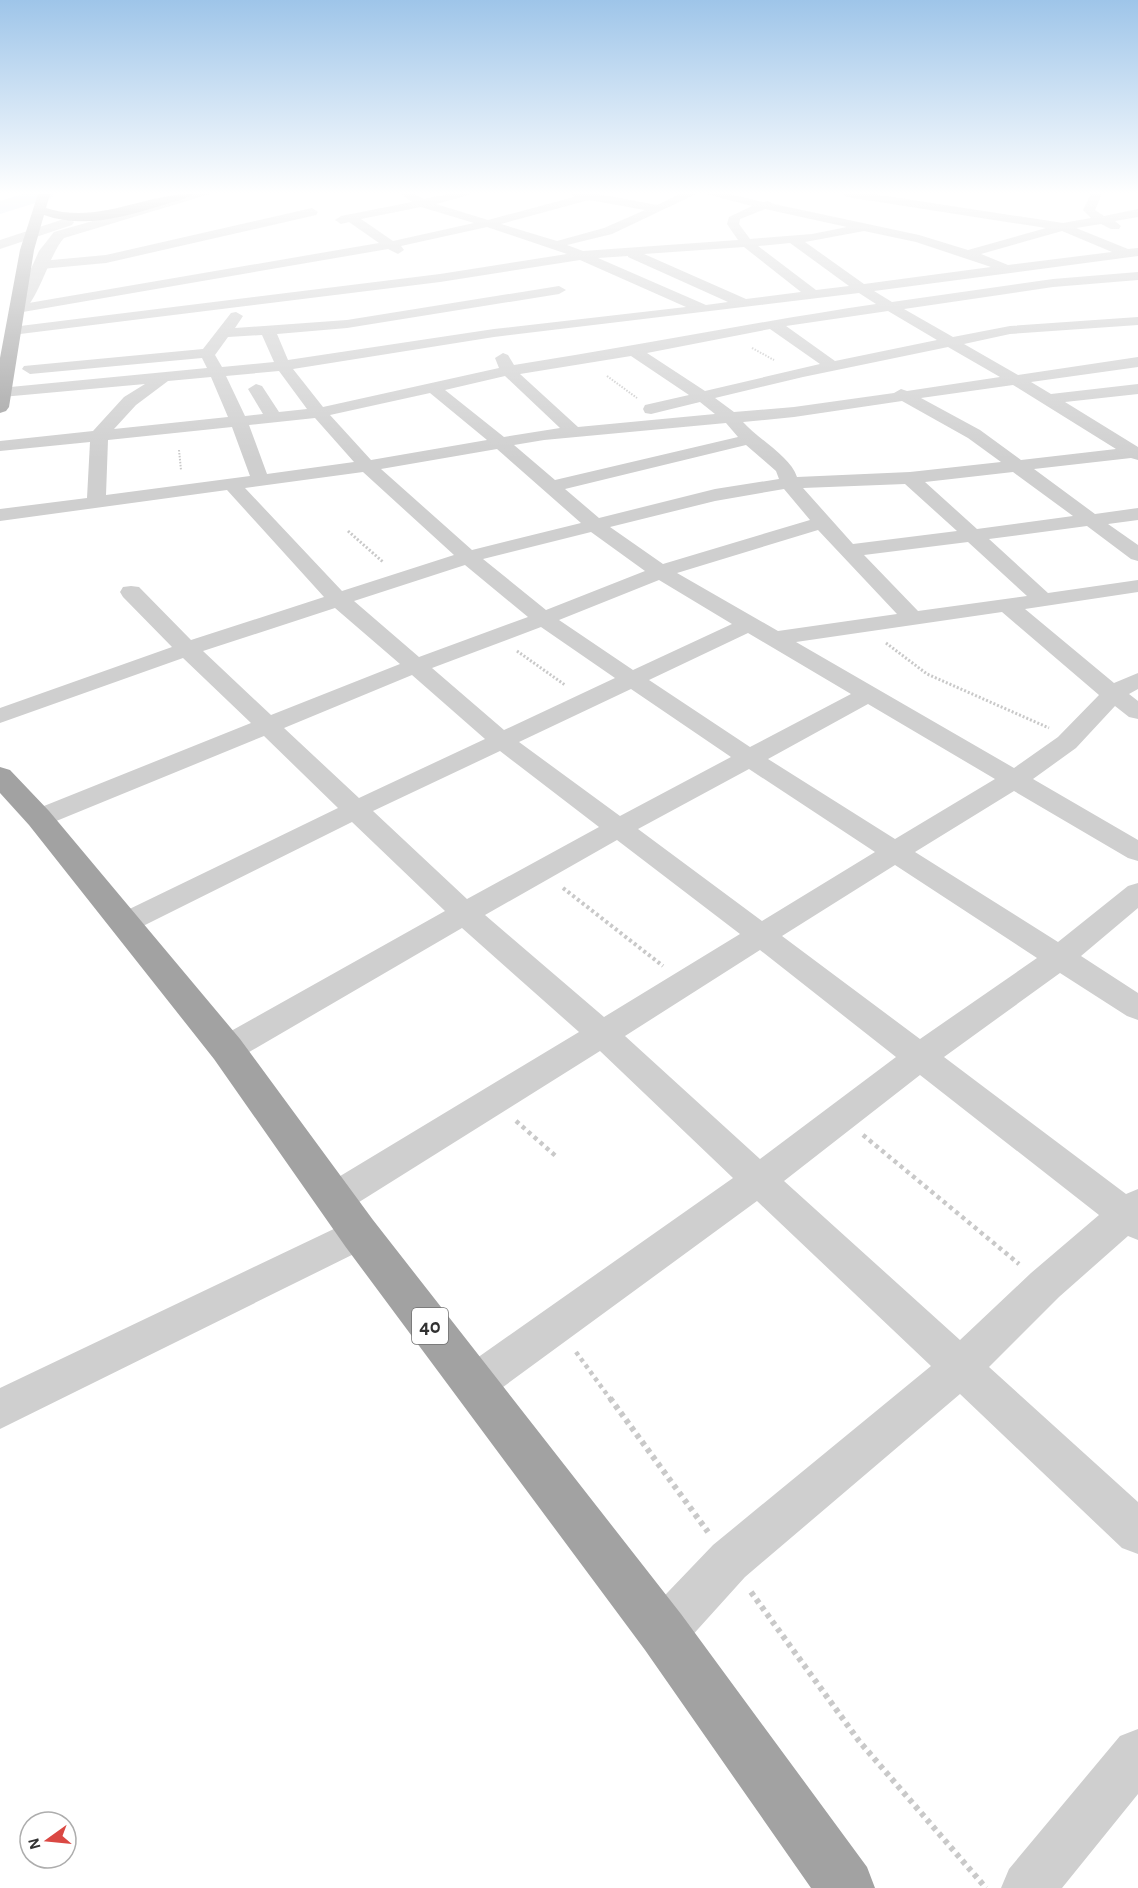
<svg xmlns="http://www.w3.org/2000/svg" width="1138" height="1888" font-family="'Alegreya Sans',sans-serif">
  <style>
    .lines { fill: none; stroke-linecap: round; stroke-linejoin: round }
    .river { fill: #d0deeb; fill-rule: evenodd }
    .path-far4 { stroke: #c9c9c9; stroke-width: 2; stroke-dasharray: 1.5 1.5; stroke-linecap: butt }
    .path-far3 { stroke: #c9c9c9; stroke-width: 3; stroke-dasharray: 2 2; stroke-linecap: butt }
    .path-far2 { stroke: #c9c9c9; stroke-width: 4; stroke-dasharray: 3 3; stroke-linecap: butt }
    .path-far1 { stroke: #c9c9c9; stroke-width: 4.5; stroke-dasharray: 4 4; stroke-linecap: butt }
    .path { stroke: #c9c9c9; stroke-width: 6; stroke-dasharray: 4.5 4.5; stroke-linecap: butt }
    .minor { fill: #cfcfcf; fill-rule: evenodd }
    .tertiary { fill: #cfcfcf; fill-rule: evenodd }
    .trunk { fill: #a2a2a2; fill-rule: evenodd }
    .labels { text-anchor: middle; stroke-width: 6; stroke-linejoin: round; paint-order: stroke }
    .shield { fill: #fff; stroke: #707070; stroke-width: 1.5 }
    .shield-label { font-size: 21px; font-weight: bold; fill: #323232 }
  </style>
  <rect width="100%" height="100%" fill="#fff"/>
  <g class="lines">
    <path class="river" d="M22,194H54L51,198L0,214V201Z"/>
    <path class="path-far4" d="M752,348L774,360
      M607,376L637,398
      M179,450L181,470"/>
    <path class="path-far3" d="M348,531L383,562
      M886,643L927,674L1049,728
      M517,651L565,685"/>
    <path class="path-far2" d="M563,888L663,966"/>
    <path class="path-far1" d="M516,1121L558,1158
      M863,1135L1019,1264
      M576,1352L611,1400"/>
    <path class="path" d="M610,1398L708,1532
      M751,1592L859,1741L986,1888"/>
    <path class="minor" d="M401,194H415L424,199L448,194H472L436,204L488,220L574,197L571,194H598L657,205L680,194H696L612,234L567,245L583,251L738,240L727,224L729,217L752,206L706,194H729L763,202L768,201L774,204L919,235L968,250L1046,228L847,197L842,194H873L1063,223L1091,218L1083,210L1091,194H1102L1095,210L1104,216L1138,209V217L1115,221L1121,226L1119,229H1111L1101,224L1076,228L1128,249L1138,248V256L874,291L892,302L1053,279L1138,272V280L1053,287L904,309L953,337L1010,326L1138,317V325L1010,334L964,344L1018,375L1138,357V367L1031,382L1051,394L1138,384V394L1065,402L1138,447V460L1131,458L1034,469L1095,514L1138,508V520L1108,524L1138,545V561L1131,559L1087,526L989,539L1048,593L1138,580V592L1025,609L1114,683L1138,673V689L1129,694L1138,701V719L1129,717L1115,706L1076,748L1033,779L1138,840V861L1128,858L1014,791L915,852L1058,942L1128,886L1138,883V908L1081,956L1138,993V1020L1127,1016L1060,973L944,1057L1126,1194L1138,1189V1240L1128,1236L1059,1297L989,1367L1138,1502V1554L1122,1548L960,1394L745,1577L680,1649L663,1656L646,1649L639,1632L646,1615L713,1545L931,1366L757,1201L488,1398L474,1404L460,1398L454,1384L460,1370L733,1178L600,1051L348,1209L335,1214L322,1209L317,1198L322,1187L579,1032L462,928L239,1058L227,1062L215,1058L211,1049L215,1040L445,911L352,822L135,930L125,933L115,930L110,923L115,916L338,808L264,736L49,824L39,827L29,824L26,818L29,812L251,723L183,658L0,723V708L172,647L123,597L120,592L123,587L131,586L139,587L191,640L324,597L227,490L0,521V509L87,498L90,442L0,451V441L93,431L124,397L145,384L2,397L0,396V388L207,368L202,358L30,374L22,369L24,366L203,349L231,313L236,312L243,316L235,328L347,320L559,286L566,290L559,294L347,328L277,334L288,360L494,329L686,307L580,260L440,282L12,335L5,331L12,327L440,274L567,254L487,227L401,246L404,250L398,254L388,249L17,313L10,309L17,305L379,243L349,222L341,224L335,220L341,216L412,202ZM589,200L645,210L604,228L557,241L501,224ZM421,207L474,223L393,241L361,219ZM765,209L847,227L812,234L750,239L739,224L740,219ZM864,231L916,242L991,267L864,284L805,242ZM1062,231L1112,252L1008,265L981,254ZM790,243L849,286L816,290L758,246ZM744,247L801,292L746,299L644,254ZM628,256V257L728,302L706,305L598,258ZM859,293L876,304C755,322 635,346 514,365L508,355L503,353L495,358L499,368L323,407L293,369L494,337ZM888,311L937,340L835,361L786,326ZM770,329L820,364L705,391L647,353ZM262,335L274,362L222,367L215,355L228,337ZM948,347L1000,377L907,391L901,389L894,393L794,407L734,412L715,398L803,377ZM631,356L689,395L645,405L643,409L645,413L651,414L700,402L715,414L578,427L520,374ZM279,371L307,409L279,412L262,386L256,384L248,389L263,414L245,416L226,376ZM505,376L560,428L504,437L445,390ZM211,377L228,417L114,429L136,405L168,381ZM1013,385L1116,449L1021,460L980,430L921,398ZM430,393L487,440L371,460L330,415ZM902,401L968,438L1001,462L910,472L797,477C791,457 758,439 743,422L794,417ZM315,418L354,462L267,474L249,425ZM726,423L738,437L555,480L514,445L544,440ZM232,427L250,476L106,495L108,440ZM746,445L776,471L779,479L715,489L599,518L565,489ZM497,449L581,523L472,550L381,469ZM363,472L454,555L342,591L245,488ZM1013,472L1073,516L977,529L925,482ZM905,484L957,531L853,544L803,488ZM784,489L810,520L663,564L610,527L715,501ZM818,530L897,614L778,631L677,573ZM591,532L645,571L546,610L483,559ZM968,542L1027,596L918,611L864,555ZM465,565L528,617L419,657L354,601ZM659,580L732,624L633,670L559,620ZM335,608L400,664L271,715L203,651ZM1002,612L1099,695L1058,737L1014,768L796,642ZM541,627L615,678L504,730L432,668ZM748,633L851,694L750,747L649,680ZM412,675L485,739L359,798L284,728ZM631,689L731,757L620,816L519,742ZM868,704L995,779L895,839L768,759ZM500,751L599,827L467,899L373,811ZM749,769L875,852L762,921L638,829ZM617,840L740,934L604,1017L485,915ZM895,865L1037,958L920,1039L782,936ZM760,950L896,1057L760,1159L625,1036ZM920,1075L1099,1215L1031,1273L960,1340L784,1181Z
      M312,208L318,212L316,215L106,263L41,269L34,265L41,261L106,255Z
      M359,1217L372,1221L378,1233L372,1245L0,1429V1388Z
      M1138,1729V1794L1062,1888H1001L1009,1869L1120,1736Z"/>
    <path class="tertiary" d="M188,194H210L64,238C48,255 37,309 17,314L9,309L21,291L39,251L54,232Z
      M67,218L74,222L72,225L0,249V240Z"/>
    <path class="trunk" d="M38,194H50L46,208C98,225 142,194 193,194C185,200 172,202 163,205C124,217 84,229 44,215L34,250L9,407L6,411L0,413V358L20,250Z
      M0,767L10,770L49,811L240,1039L373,1220L681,1614L867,1867L875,1888H811L645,1650L345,1246L214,1059L29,825L0,793Z"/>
  </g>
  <linearGradient id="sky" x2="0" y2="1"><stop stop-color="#9ec5e9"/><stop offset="0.42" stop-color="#fff"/><stop offset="1" stop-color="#fff" stop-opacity="0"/></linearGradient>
  <rect width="1138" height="459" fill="url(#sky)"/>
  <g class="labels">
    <rect class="shield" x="412" y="1308" width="36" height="36" rx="4.5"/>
    <g class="shield-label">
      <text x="430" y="1333">40</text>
    </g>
  </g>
  <g transform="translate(48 1840) rotate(255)"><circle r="28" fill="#ffffff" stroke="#adadad" stroke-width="1.5"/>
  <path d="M0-4.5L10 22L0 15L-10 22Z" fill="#da4843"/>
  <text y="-9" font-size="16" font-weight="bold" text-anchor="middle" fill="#323232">N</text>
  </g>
</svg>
